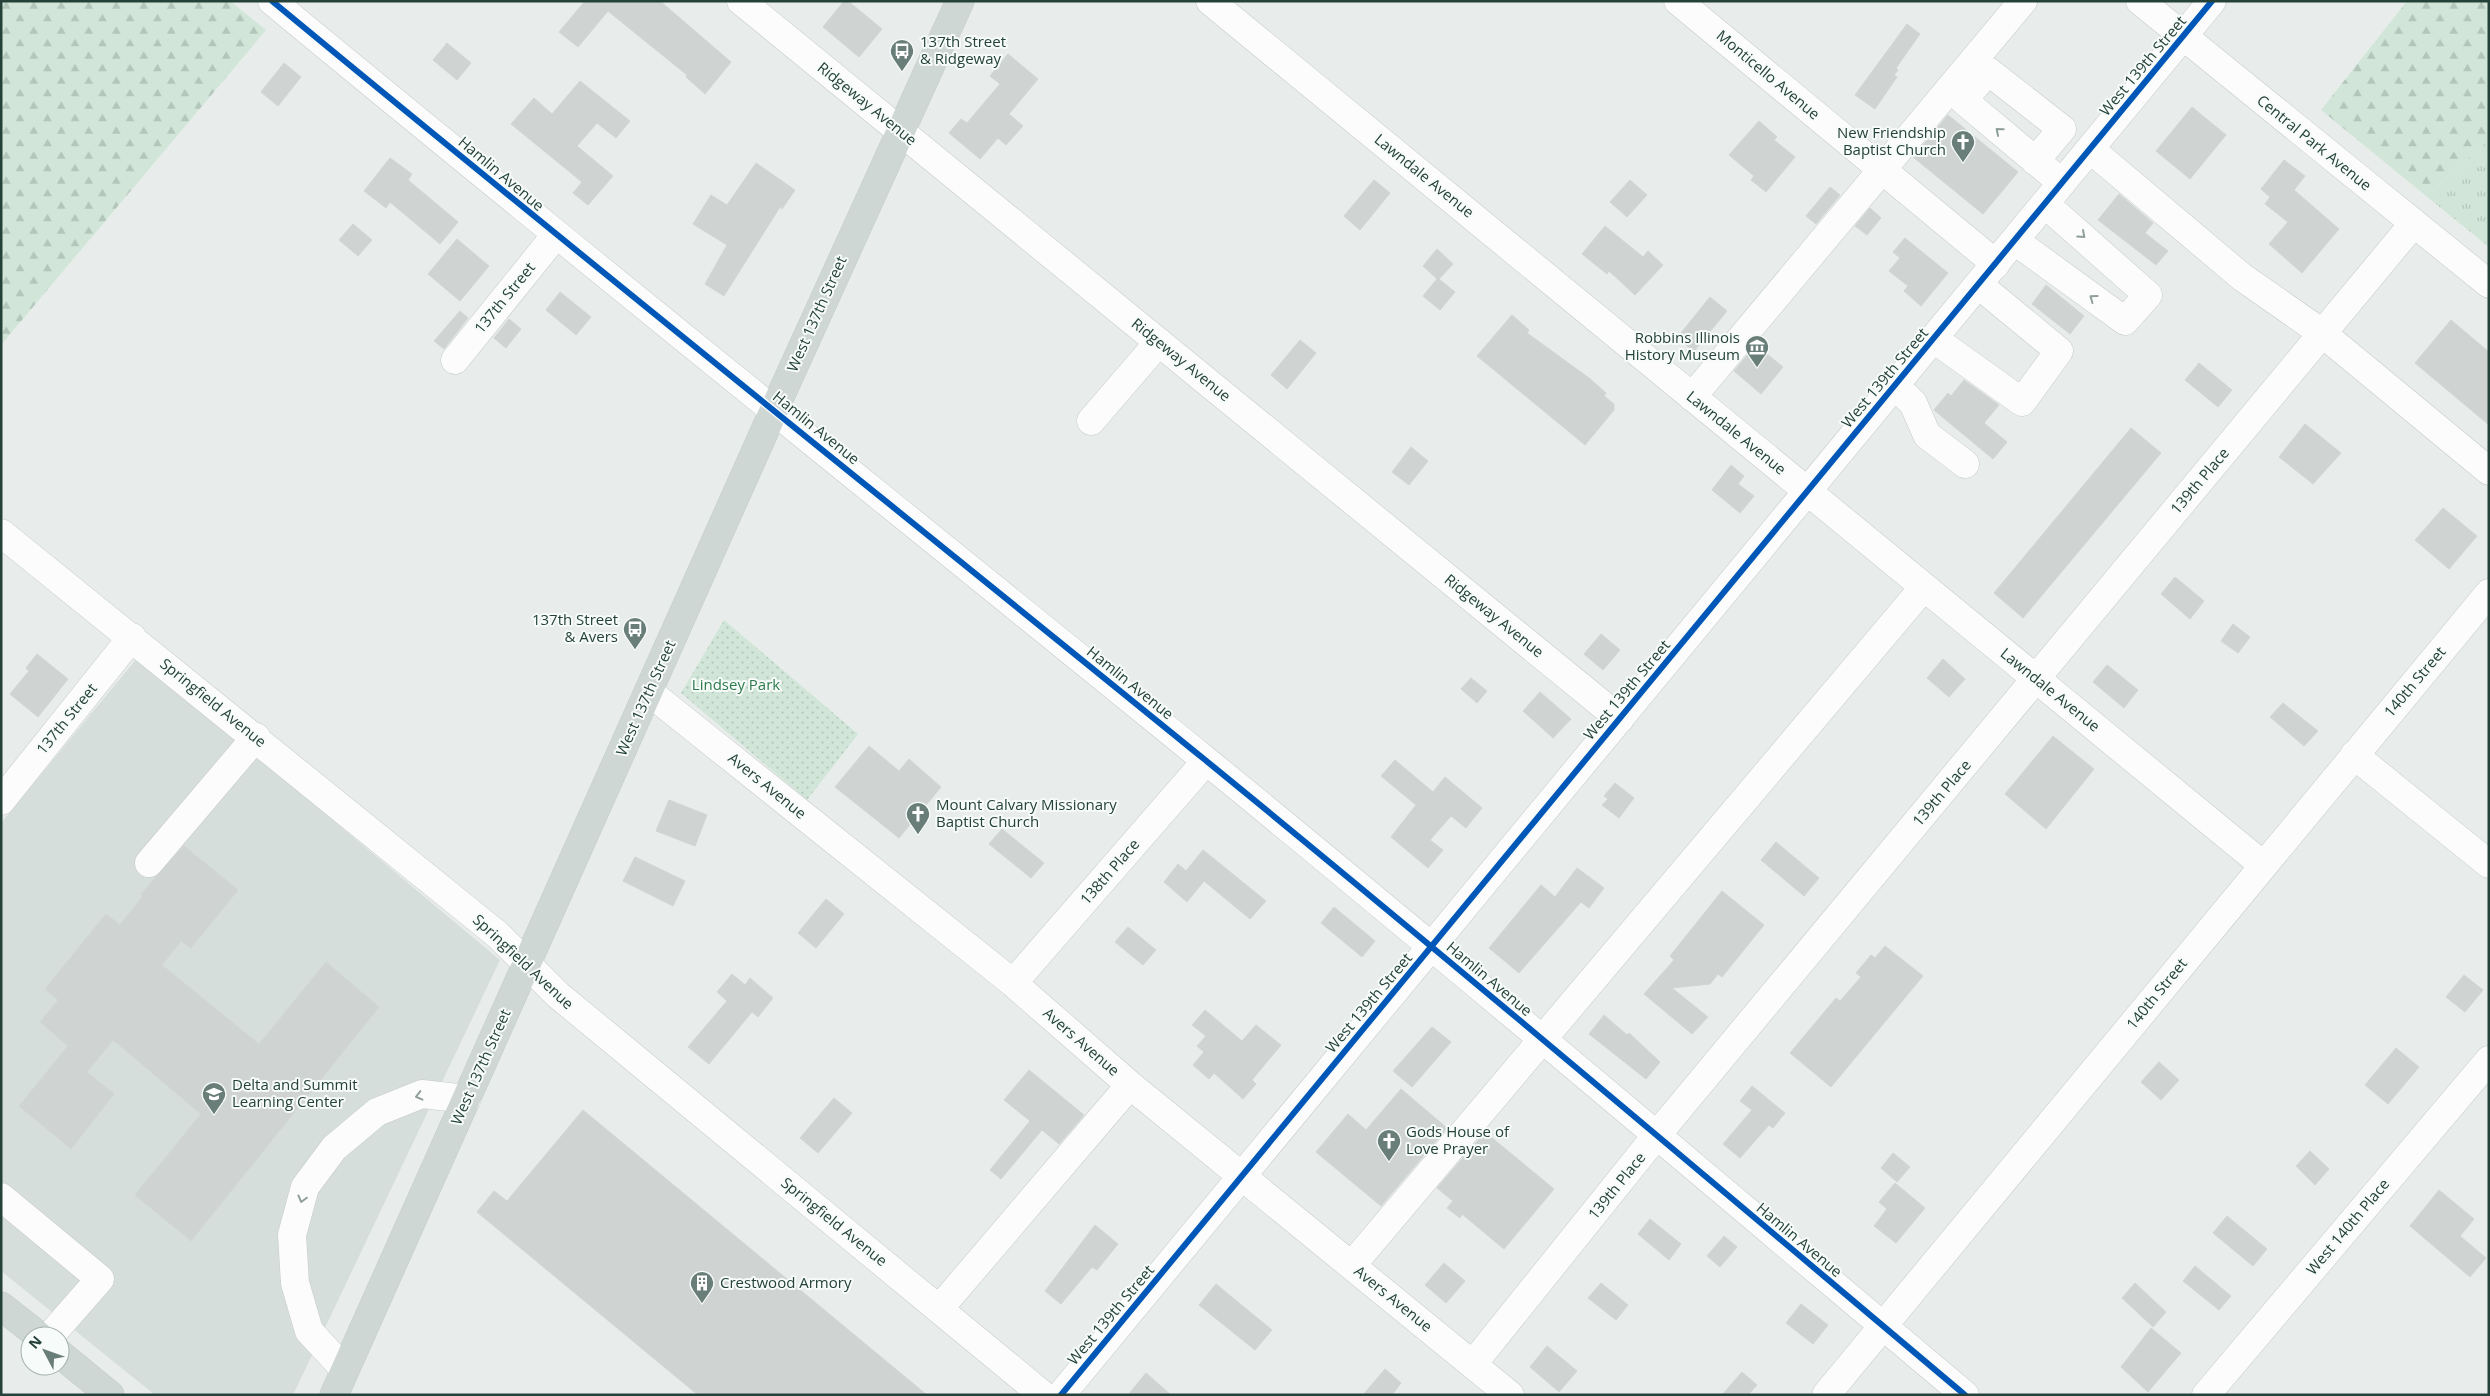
<svg xmlns="http://www.w3.org/2000/svg" width="2490" height="1396" font-family="'Open Sans',sans-serif">
  <style>
    .built { fill: #d6dedb }
    .grass { fill: url(#grass-tufts) }
    .forest { fill: url(#forest-firs) }
    .park { fill: url(#park-dots) }
    .building { fill: #cfd4d2; stroke: #d1d6d4 }
    .lines { fill: none; stroke-linecap: round; stroke-linejoin: round }
    .minor-casing { stroke: #c5cac8; stroke-width: 29 }
    .major-casing { stroke: #c3ccc9; stroke-width: 29 }
    .minor { stroke: #fcfcfc; stroke-width: 28 }
    .major { stroke: #cfd7d5; stroke-width: 28 }
    .cycleway-casing { stroke: #f7fbf9; stroke-width: 9 }
    .cycleway { stroke: #0057b8; stroke-width: 6 }
    .oneway { stroke: #909f9b }
    .labels { text-anchor: middle; stroke-width: 4; stroke-linejoin: round; paint-order: stroke }
    .poi-label { font-size: 15px; fill: #24423a; stroke: #f7fbf9; text-anchor: start }
    .street-label { font-size: 15px; fill: #24423a; stroke: #f7fbf9 }
    .park-label { font-size: 15px; fill: #2d7a4b; stroke: #f7fbf9 }
  </style>
  <defs>
    <pattern id="grass-tufts" width="24" height="20" patternUnits="userSpaceOnUse" patternTransform="scale(1.25)"><rect width="24" height="20" fill="#d1e6d8"/><path d="M3 7l-1-3M5 7V3M7 7l1-3M15 17l-1-3M17 17v-4M19 17l1-3" fill="none" stroke="#b3c6ba"/></pattern>
    <pattern id="forest-firs" width="22" height="20" patternUnits="userSpaceOnUse" patternTransform="scale(1.25)"><rect width="22" height="20" fill="#d1e6d8"/><path d="M5 1l3.5 6h-7zM16 11l3.5 6h-7z" fill="#b3c6ba"/></pattern>
    <pattern id="park-dots" width="8" height="8" patternUnits="userSpaceOnUse" patternTransform="scale(1.25)"><rect width="8" height="8" fill="#d1e6d8"/><path d="M2 2h.1M6 6h.1" fill="none" stroke="#b3c6ba" stroke-width="1.8" stroke-linecap="round"/></pattern>
  </defs>
  <rect width="100%" height="100%" fill="#e8edeb"/>
  <path class="built" d="M138,657L500,960L293,1395H155L1,1271V823Z"/>
  <path class="grass" d="M2489,140V247L2426,196Z"/>
  <path class="forest" d="M1,1H230L266,30L1,345Z
    M2407,1H2489V140L2426,196L2321,110Z"/>
  <path class="park" d="M724,620L858,734L807,800L681,693Z"/>
  <path class="building" d="M585,1H660L731,62L705,94L686,77L687,75L608,11L578,47L559,32Z
    M844,1H848L882,29L859,57L823,27Z
    M1907,24L1920,34L1896,68L1898,70L1894,75L1897,77L1875,109L1855,95Z
    M447,43L471,63L457,80L433,60Z
    M1008,54L1038,79L1009,114L1023,126L1006,145L998,138L980,159L949,133L961,119L967,123L1000,84L990,76Z
    M284,63L301,77L278,106L261,92Z
    M580,81L630,121L616,138L597,123L577,146L613,176L588,205L573,193L582,182L511,124L534,98L552,114Z
    M2192,107L2226,135L2190,179L2156,151Z
    M1948,115L2018,172L1983,214L1913,157Z
    M1759,121L1777,137L1774,140L1795,157L1766,192L1751,180L1754,176L1729,155Z
    M390,158L412,174L408,180L458,222L440,244L390,202L386,208L364,191Z
    M2284,160L2305,176L2294,190L2339,229L2302,273L2269,244L2288,222L2265,204L2270,197L2261,189Z
    M756,163L795,190L782,209L780,207L724,296L705,284L727,245L693,224L711,195L727,205Z
    M1374,180L1390,193L1360,230L1344,216Z
    M1630,180L1647,195L1627,217L1610,202Z
    M1830,187L1840,195L1816,224L1806,216Z
    M2119,194L2153,223L2145,233L2168,251L2156,265L2098,220Z
    M1870,208L1881,218L1867,235L1855,226Z
    M353,224L372,240L358,256L339,240Z
    M1605,226L1643,257L1648,251L1663,265L1635,295L1609,271L1607,274L1582,254Z
    M1905,238L1948,273L1921,306L1904,291L1908,286L1889,271L1900,258L1893,252Z
    M457,239L489,266L460,301L428,274Z
    M1437,249L1453,264L1439,279L1455,292L1440,310L1423,296L1437,279L1423,266Z
    M2046,285L2084,316L2070,334L2032,304Z
    M560,292L591,317L576,335L546,310Z
    M1710,297L1727,311L1694,351L1677,338Z
    M460,311L468,318L444,349L434,341Z
    M1512,315L1529,330L1527,333L1589,378L1606,393L1604,396L1614,404V410L1585,445L1477,356Z
    M509,319L521,329L506,348L494,338Z
    M2451,320L2489,352V425L2415,363Z
    M1300,340L1316,353L1287,389L1271,375Z
    M1756,345L1783,367L1761,394L1734,371Z
    M2199,363L2232,390L2218,407L2185,380Z
    M1964,380L1999,405L1984,423L2007,442L1993,459L1934,410L1948,393L1951,396Z
    M2305,424L2341,453L2313,484L2279,457Z
    M2131,428L2161,453L2023,618L1994,593Z
    M1411,447L1428,461L1409,485L1392,472Z
    M1731,465L1744,476L1738,484L1754,496L1740,513L1712,490Z
    M2443,508L2477,536L2449,569L2415,540Z
    M2175,577L2204,601L2190,619L2161,594Z
    M2233,624L2250,637L2238,653L2221,641Z
    M1601,634L1620,650L1603,670L1584,654Z
    M37,654L68,679L38,717L10,694L29,671L26,668Z
    M1943,659L1965,679L1949,697L1927,678Z
    M2107,665L2138,690L2124,708L2093,682Z
    M1471,678L1487,691L1477,703L1461,689Z
    M1540,692L1571,719L1553,738L1523,711Z
    M2283,703L2318,731L2304,746L2270,717Z
    M2053,736L2094,769L2046,829L2005,794Z
    M869,746L899,771L909,759L941,787L899,838L835,787Z
    M1395,760L1433,792L1445,777L1482,808L1466,828L1451,816L1430,840L1443,850L1428,868L1391,837L1416,805L1381,776Z
    M1615,783L1634,798L1619,818L1602,805L1608,799L1604,796Z
    M669,800L707,815L695,846L656,831Z
    M1002,829L1044,863L1031,878L989,844Z
    M1776,842L1819,878L1804,896L1761,860Z
    M184,846L238,890L191,948L181,941L162,965L259,1044L326,962L379,1007L191,1241L135,1195L201,1114L113,1040L87,1072L114,1094L71,1149L19,1106L68,1046L40,1022L58,1000L45,989L106,914L120,925L143,896L141,894Z
    M1203,850L1266,901L1250,919L1204,881L1187,902L1164,882L1178,864L1186,871Z
    M635,857L685,881L673,906L623,881Z
    M1577,868L1604,888L1589,908L1581,902L1519,973L1489,948L1541,885L1555,897Z
    M1722,891L1764,925L1722,977L1718,974L1710,984L1672,988L1708,1017L1692,1034L1644,994L1674,960L1670,956Z
    M826,899L844,914L816,948L798,933Z
    M1334,907L1375,941L1362,957L1321,923Z
    M1128,927L1156,950L1143,965L1115,942Z
    M1885,946L1923,976L1831,1087L1790,1053L1836,998L1840,1001L1861,977L1856,973L1871,955L1875,958Z
    M732,974L745,985L750,978L773,998L758,1017L752,1012L709,1064L688,1047L727,1001L717,992Z
    M2464,975L2483,990L2465,1012L2446,997Z
    M1205,1010L1242,1041L1256,1025L1281,1045L1252,1080L1256,1084L1243,1099L1214,1073L1209,1079L1193,1065L1204,1052L1197,1046L1206,1036L1192,1025Z
    M1604,1015L1627,1035L1629,1033L1660,1062L1646,1079L1589,1034Z
    M1432,1027L1451,1042L1412,1087L1393,1071Z
    M2396,1048L2419,1067L2388,1104L2365,1085Z
    M2159,1062L2179,1080L2161,1100L2141,1082Z
    M1029,1070L1084,1115L1059,1144L1042,1130L1001,1179L990,1170L1030,1121L1004,1100Z
    M1752,1086L1785,1113L1773,1128L1769,1125L1740,1158L1723,1144L1752,1110L1740,1101Z
    M1401,1089L1447,1128L1381,1206L1316,1152L1348,1114L1366,1130Z
    M834,1098L852,1113L818,1153L800,1138Z
    M583,1110L927,1395H698L477,1212L494,1191L507,1201Z
    M1485,1132L1554,1189L1504,1249L1462,1214L1460,1218L1447,1208L1453,1201L1437,1188Z
    M2310,1151L2329,1169L2315,1185L2296,1166Z
    M1893,1153L1910,1167L1897,1182L1881,1168Z
    M1895,1183L1925,1208L1896,1243L1874,1226L1887,1209L1879,1202Z
    M2439,1190L2474,1219L2460,1236L2486,1258L2470,1277L2410,1226Z
    M2227,1216L2267,1249L2253,1266L2213,1233Z
    M1650,1219L1681,1244L1669,1260L1638,1234Z
    M1095,1225L1118,1244L1097,1270L1092,1267L1061,1304L1045,1291Z
    M1724,1236L1737,1247L1720,1267L1707,1256Z
    M1444,1263L1465,1281L1446,1303L1425,1285Z
    M2195,1266L2231,1296L2219,1310L2183,1281Z
    M1601,1283L1628,1305L1616,1320L1588,1298Z
    M2135,1283L2166,1312L2153,1327L2122,1298Z
    M1216,1284L1272,1330L1255,1350L1199,1305Z
    M1801,1304L1828,1325L1813,1344L1786,1323Z
    M2151,1328L2181,1353L2148,1392L2121,1367Z
    M1547,1346L1577,1371L1559,1392L1530,1367Z
    M1385,1369L1401,1383L1392,1395H1363Z
    M1742,1372L1757,1385L1748,1395H1722Z
    M1146,1373L1171,1395H1128Z"/>
  <g class="lines">
    <g class="minor-casing">
      <path id="minor" d="M272,1C580,256 893,506 1204,759C1460,968 1712,1182 1965,1395
        M741,1L1620,719
        M1210,1L2263,865
        M1678,1L1996,264
        M2140,1L2489,284
        M2090,149L2242,277L2322,333L2489,471
        M2035,161L2062,129L1988,71L1963,100L2062,183
        M2015,241L2125,321L2148,295L2045,204
        M1934,339L2022,402L2059,351L1979,285
        M455,360L555,236
        M1895,386L1913,403L1927,435L1965,464
        M1692,397L2023,1
        M1091,421L1159,342
        M1,533L498,935L558,995L1043,1395
        M649,692L1013,983L1130,1085L1510,1395
        M2354,755L2489,864
        M1,801L132,637
        M149,863L256,737
        M1013,983L1206,761
        M1,1197L100,1279L50,1336
        M1352,1265L1924,587
        M939,1309L1130,1085
        M1473,1364L1656,1136L2414,223
        M345,1370L309,1331L295,1283L292,1235L305,1187L334,1148L377,1112L422,1094L467,1099
        M1061,1395L2212,1
        M1826,1395L2489,593
        M2206,1395L2489,1060"/>
    </g>
    <g class="major-casing">
      <path id="major" d="M1,1306L39,1336
        M60,1354L110,1395
        M334,1395L774,410L960,1"/>
    </g>
    <use href="#minor" class="minor"/>
    <use href="#major" class="major"/>
    <g class="cycleway-casing">
      <path id="cycleway" d="M272,1C580,256 893,506 1204,759C1460,968 1712,1182 1965,1395
        M1061,1395L2212,1"/>
    </g>
    <use href="#cycleway" class="cycleway"/>
  </g>
  <defs><path id="oneway-chevron" d="M-2-3.5L2.5 0L-2 3.5" fill="none" stroke-width="1.6" stroke-linecap="round" stroke-linejoin="round" transform="scale(1.25)"/></defs>
  <g class="oneway">
    <use href="#oneway-chevron" transform="translate(1999 131) rotate(-140)"/>
    <use href="#oneway-chevron" transform="translate(2082 235) rotate(42)"/>
    <use href="#oneway-chevron" transform="translate(2093 298) rotate(-144)"/>
    <use href="#oneway-chevron" transform="translate(419 1096) rotate(166)"/>
    <use href="#oneway-chevron" transform="translate(302 1199) rotate(105)"/>
  </g>
  <defs>
    <g id="bus-pin" transform="scale(1.25)"><path d="M0 17L-7.5 6A9.5 9.5 0 1 1 7.5 6Z" fill="#697e78" stroke="#f7fbf9"/><path d="M-5-6H5V4H4V6H2V4H-2V6H-4V4H-5ZM-3.5-4V0h7V-4ZM-3.5 1.2v1.5H-2V1.2ZM2 1.2v1.5H3.5V1.2Z" fill="#fff"/></g>
    <g id="church-pin" transform="scale(1.25)"><path d="M0 17L-7.5 6A9.5 9.5 0 1 1 7.5 6Z" fill="#697e78" stroke="#f7fbf9"/><path d="M-1.2-6h2.4v3.5h3.3v2.4h-3.3V6h-2.4V-.1h-3.3v-2.4h3.3Z" fill="#fff"/></g>
    <g id="museum-pin" transform="scale(1.25)"><path d="M0 17L-7.5 6A9.5 9.5 0 1 1 7.5 6Z" fill="#697e78" stroke="#f7fbf9"/><path d="M0-6L6-3V-2H-6V-3ZM-5-1h2V3h-2ZM-1-1h2V3h-2ZM3-1h2V3H3ZM-6 4H6V6H-6Z" fill="#fff"/></g>
    <g id="school-pin" transform="scale(1.25)"><path d="M0 17L-7.5 6A9.5 9.5 0 1 1 7.5 6Z" fill="#697e78" stroke="#f7fbf9"/><path d="M0-5L7-2L0 1L-7-2ZM-4 1L0 2.5L4 1V4Q0 6-4 4Z" fill="#fff"/></g>
    <g id="building-pin" transform="scale(1.25)"><path d="M0 17L-7.5 6A9.5 9.5 0 1 1 7.5 6Z" fill="#697e78" stroke="#f7fbf9"/><path d="M-4-6H4V6H1V3H-1V6H-4ZM-2.5-4.3h1.7v1.8h-1.7ZM.8-4.3h1.7v1.8H.8ZM-2.5-1h1.7V.8h-1.7ZM.8-1h1.7V.8H.8Z" fill="#fff"/></g>
  </defs>
  <g fill-rule="evenodd">
    <use href="#bus-pin" x="902" y="51"/>
    <use href="#church-pin" x="1963" y="142"/>
    <use href="#museum-pin" x="1757" y="347"/>
    <use href="#bus-pin" x="635" y="629"/>
    <use href="#church-pin" x="918" y="814"/>
    <use href="#school-pin" x="214" y="1094"/>
    <use href="#church-pin" x="1389" y="1141"/>
    <use href="#building-pin" x="702" y="1283"/>
  </g>
  <g class="labels">
    <g class="poi-label">
      <text x="920" y="47">137th Street<tspan x="920" dy="17">&amp; Ridgeway</tspan></text>
      <text x="1946" y="138" text-anchor="end">New Friendship<tspan x="1946" dy="17">Baptist Church</tspan></text>
      <text x="1740" y="343" text-anchor="end">Robbins Illinois<tspan x="1740" dy="17">History Museum</tspan></text>
      <text x="618" y="625" text-anchor="end">137th Street<tspan x="618" dy="17">&amp; Avers</tspan></text>
      <text x="936" y="810">Mount Calvary Missionary<tspan x="936" dy="17">Baptist Church</tspan></text>
      <text x="232" y="1090">Delta and Summit<tspan x="232" dy="17">Learning Center</tspan></text>
      <text x="1406" y="1137">Gods House of<tspan x="1406" dy="17">Love Prayer</tspan></text>
      <text x="720" y="1288">Crestwood Armory</text>
    </g>
    <g class="street-label">
      <text transform="translate(2143 66) rotate(-50)" y="5">West 139th Street</text>
      <text transform="translate(1768 75) rotate(40)" y="5">Monticello Avenue</text>
      <text transform="translate(867 104) rotate(39)" y="5">Ridgeway Avenue</text>
      <text transform="translate(2314 143) rotate(39)" y="5">Central Park Avenue</text>
      <text transform="translate(501 174) rotate(40)" y="5">Hamlin Avenue</text>
      <text transform="translate(1424 176) rotate(39)" y="5">Lawndale Avenue</text>
      <text transform="translate(505 298) rotate(-51)" y="5">137th Street</text>
      <text transform="translate(817 314) rotate(-66)" y="5">West 137th Street</text>
      <text transform="translate(1181 360) rotate(39)" y="5">Ridgeway Avenue</text>
      <text transform="translate(1885 378) rotate(-50)" y="5">West 139th Street</text>
      <text transform="translate(816 428) rotate(39)" y="5">Hamlin Avenue</text>
      <text transform="translate(1736 433) rotate(39)" y="5">Lawndale Avenue</text>
      <text transform="translate(2200 481) rotate(-50)" y="5">139th Place</text>
      <text transform="translate(1494 616) rotate(39)" y="5">Ridgeway Avenue</text>
      <text transform="translate(2415 682) rotate(-50)" y="5">140th Street</text>
      <text transform="translate(1130 683) rotate(39)" y="5">Hamlin Avenue</text>
      <text transform="translate(1627 690) rotate(-50)" y="5">West 139th Street</text>
      <text transform="translate(2050 690) rotate(39)" y="5">Lawndale Avenue</text>
      <text transform="translate(646 698) rotate(-66)" y="5">West 137th Street</text>
      <text transform="translate(213 703) rotate(39)" y="5">Springfield Avenue</text>
      <text transform="translate(67 719) rotate(-51)" y="5">137th Street</text>
      <text transform="translate(767 786) rotate(39)" y="5">Avers Avenue</text>
      <text transform="translate(1942 793) rotate(-50)" y="5">139th Place</text>
      <text transform="translate(1110 872) rotate(-49)" y="5">138th Place</text>
      <text transform="translate(523 962) rotate(43)" y="5">Springfield Avenue</text>
      <text transform="translate(1489 979) rotate(40)" y="5">Hamlin Avenue</text>
      <text transform="translate(2157 994) rotate(-51)" y="5">140th Street</text>
      <text transform="translate(1369 1003) rotate(-50)" y="5">West 139th Street</text>
      <text transform="translate(1081 1042) rotate(41)" y="5">Avers Avenue</text>
      <text transform="translate(481 1067) rotate(-66)" y="5">West 137th Street</text>
      <text transform="translate(1617 1186) rotate(-51)" y="5">139th Place</text>
      <text transform="translate(834 1222) rotate(39)" y="5">Springfield Avenue</text>
      <text transform="translate(2348 1227) rotate(-50)" y="5">West 140th Place</text>
      <text transform="translate(1799 1240) rotate(40)" y="5">Hamlin Avenue</text>
      <text transform="translate(1393 1299) rotate(39)" y="5">Avers Avenue</text>
      <text transform="translate(1111 1315) rotate(-50)" y="5">West 139th Street</text>
    </g>
    <g class="park-label">
      <text x="736" y="690">Lindsey Park</text>
    </g>
  </g>
  <rect width="2490" height="1396" fill="none" stroke="#24423a" stroke-width="5"/>
  <g transform="translate(45 1351) rotate(311)"><circle r="24" fill="#f7fbf9" stroke="#a3b1ad"/>
  <path d="M0-4L9 19L0 12L-9 19Z" fill="#697e78"/>
  <text y="-8" font-size="14" font-weight="bold" text-anchor="middle" fill="#24423a">N</text>
  </g>
</svg>
